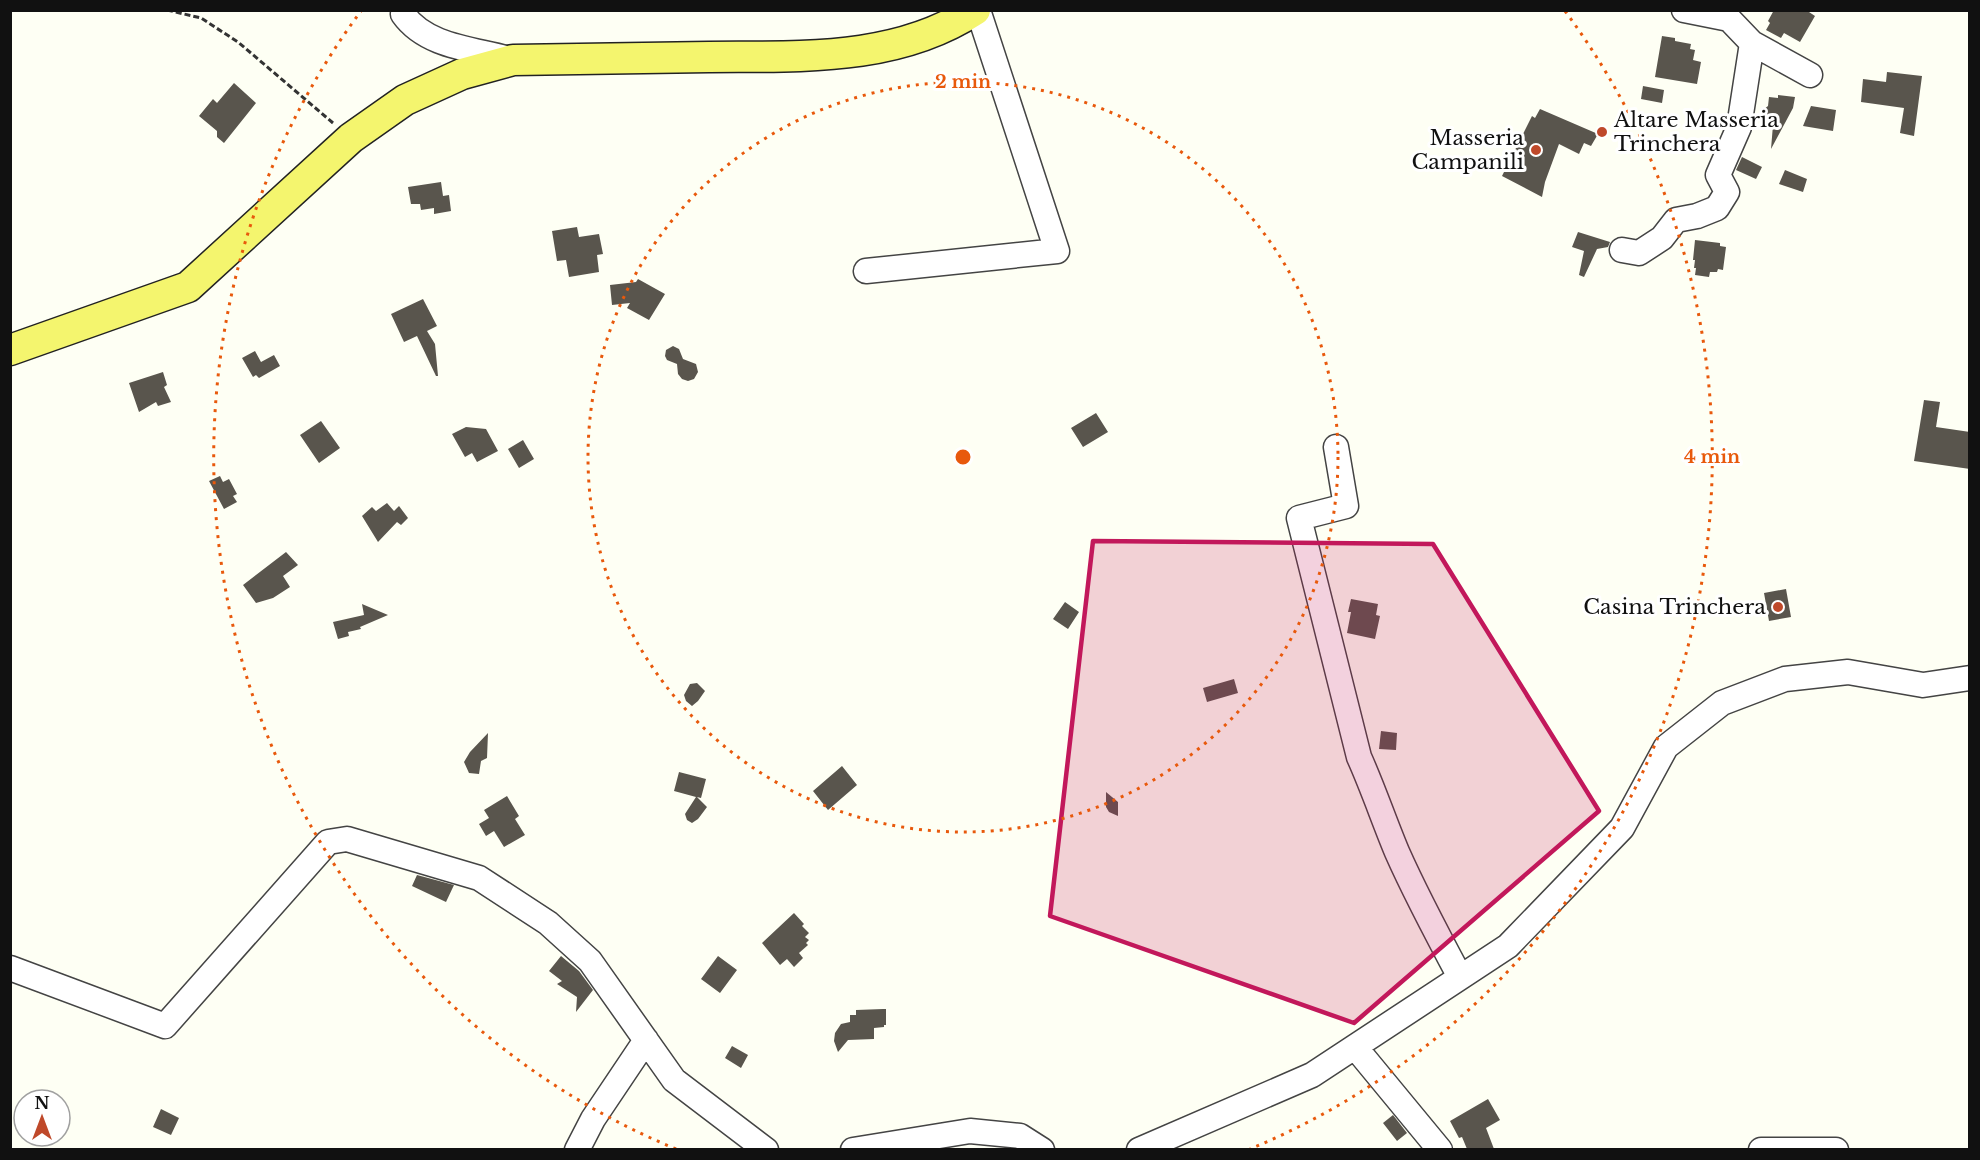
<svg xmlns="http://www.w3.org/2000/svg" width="1980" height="1160" font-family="'Libre Baskerville',serif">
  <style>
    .building { fill: #59554d }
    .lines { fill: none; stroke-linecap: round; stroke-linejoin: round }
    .minor-casing { stroke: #444; stroke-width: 27 }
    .major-casing { stroke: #222; stroke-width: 33 }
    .path { stroke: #333; stroke-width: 3; stroke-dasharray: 6 3; stroke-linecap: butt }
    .minor { stroke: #fff; stroke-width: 24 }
    .major { stroke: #f4f56e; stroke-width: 30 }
    .marked { fill: #c2185b; fill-opacity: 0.2; stroke: #c2185b; stroke-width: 4.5; stroke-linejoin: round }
    .ring { fill: none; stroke: #e8590c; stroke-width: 3; stroke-dasharray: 3 6 }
    .poi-dot { fill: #bf492a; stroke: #fff; stroke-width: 2 }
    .labels { text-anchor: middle; stroke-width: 6; stroke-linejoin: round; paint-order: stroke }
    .poi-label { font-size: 21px; fill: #111; stroke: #fff; text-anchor: end }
    .centre { fill: #e8590c; stroke: #fff; stroke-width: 3 }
    .ring-label { font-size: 18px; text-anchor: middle; font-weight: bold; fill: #e8590c; stroke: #fff; stroke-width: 6; stroke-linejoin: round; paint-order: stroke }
  </style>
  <rect width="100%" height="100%" fill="#fefff4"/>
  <path class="building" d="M1774,10H1806L1815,16L1800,42L1784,33L1781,38L1766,30L1770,23L1768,21Z
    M1662,36L1675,38V41L1691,44L1690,49L1695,50L1693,60L1701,62L1697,84L1655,77Z
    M1887,72L1922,76L1914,136L1900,133L1904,108L1861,102L1863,79L1886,82Z
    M234,83L256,103L224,143L217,137V131L199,116L213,99L217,103Z
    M1643,86L1664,90L1662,103L1641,99Z
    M1778,95L1795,97L1793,108L1771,149L1773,125L1764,124V120L1760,112L1768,106L1769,97L1778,98Z
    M1811,106L1836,110L1833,131L1803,126Z
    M1540,109L1598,134L1591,146L1584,143L1579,154L1559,144L1545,182L1542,197L1502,176L1532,116L1535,118Z
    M1742,157L1762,167L1756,179L1736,170Z
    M1785,170L1807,179L1803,192L1779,184Z
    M441,182L443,196L449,195L451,211L434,214V208L421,210L420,204H411L408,187Z
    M577,227L579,237L599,234L603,254L597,255L599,272L569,277L566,260L557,261L552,231Z
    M1578,232L1610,242L1608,247L1597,249L1584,277L1579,275L1584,251L1572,247Z
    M1695,240L1720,243V246L1726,247L1723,270L1718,269L1717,272H1710L1709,277L1695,275L1696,268H1694L1695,260H1693Z
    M638,279L665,294L649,320L627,308L630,303L612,305L610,285L636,282Z
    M423,299L437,326L427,331L435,344L438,376H436L417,336L404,342L391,314Z
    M673,346L679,349L683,359L696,364L698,372L694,379L688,381L682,379L678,374L677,364L667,360L665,356L666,350Z
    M255,351L261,362L274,355L280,366L259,378L256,375L253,377L242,358Z
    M163,372L167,385L164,387L171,402L158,406L156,402L139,412L129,383Z
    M1924,400L1940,402L1936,427L1970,432V469L1914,461Z
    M1096,413L1108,432L1083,447L1071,428Z
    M321,421L340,448L319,463L300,435Z
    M466,427L486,429L498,451L477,462L472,453L465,457L452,434Z
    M523,440L534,459L519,468L508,449Z
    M220,476L223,482L229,479L237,494L233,496L237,502L224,509L209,481Z
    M387,503L394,511L399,506L408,518L401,525L397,522L378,542L362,516L372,507L376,511Z
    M286,552L298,565L283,576L290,587L273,598L256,603L243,585Z
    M1786,589L1791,617L1769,621L1764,593Z
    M1351,599L1378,604L1376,615L1380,616L1375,639L1347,633L1351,612H1348Z
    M1065,602L1079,612L1068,629L1053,619Z
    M362,604L388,615L360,627L361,629L348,632L349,636L338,639L333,622L364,615Z
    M1234,679L1238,693L1207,702L1203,688Z
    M697,683L705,691L698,701L692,706L686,701L684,695L690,684Z
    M1381,731L1397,733L1396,750L1379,749Z
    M488,733L487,758L481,761L479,774L469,773L464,762L470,752Z
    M842,766L857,785L828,810L813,791Z
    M679,772L706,779L701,798L697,797L707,807L698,819L692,823L687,820L685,814L696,797L674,791Z
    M1106,792L1118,802V816L1109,812L1106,807Z
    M507,796L519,816L515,819L525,835L504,847L494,831L486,836L479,824L489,818L484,810Z
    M417,875L454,885L446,902L412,886Z
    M794,913L804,924L802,926L809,933L805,937L809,940L806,943L808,945L799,953L803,958L794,967L787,959L780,965L762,943Z
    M561,956L579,971L593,990L576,1012L577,997L557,984L562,981L549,971Z
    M718,956L737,970L720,993L701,979Z
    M883,1009H886V1025H884V1027L874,1028V1039L848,1040L838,1052L834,1041L835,1033L841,1024L850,1022V1015H856V1010Z
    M732,1046L748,1055L741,1068L725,1058Z
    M1488,1099L1500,1120L1486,1128L1494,1149H1467L1462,1137L1459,1138L1450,1121Z
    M161,1109L179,1118L171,1135L153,1127Z
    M1393,1115L1407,1133L1397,1141L1383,1123Z"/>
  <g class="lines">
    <g class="minor-casing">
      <path id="minor" d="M404,10L403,14C427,48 476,49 513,60
        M1684,10L1729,19L1752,43L1810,75
        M1622,250L1639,253L1662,238L1676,220L1697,216L1717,208L1727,192L1718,175L1739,127L1752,43
        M866,271L1057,251L978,10
        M1336,447L1346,506L1299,518L1359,757C1373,788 1384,821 1397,852C1416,895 1438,936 1460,977
        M10,968L165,1026L328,842L347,839L479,878L548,923L590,961L674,1080L766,1150
        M1355,1047L1440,1150
        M577,1150L593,1119L646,1040
        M853,1150L970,1131L1020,1136L1042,1150
        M1139,1150L1312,1075L1508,946L1622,828L1666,747L1722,703L1785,679L1848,672L1923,685L1970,678
        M1761,1150H1836"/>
    </g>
    <g class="major-casing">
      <path id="major" d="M10,350L188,287L351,138L405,100L462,74L513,60C578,59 644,58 709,57C800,56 896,62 975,10"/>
    </g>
    <path class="path" d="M167,10L201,18L238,42L333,123"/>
    <use href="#minor" class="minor"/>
    <use href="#major" class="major"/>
  </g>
  <path class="marked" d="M1093,541L1433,544L1599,811L1354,1023L1050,916Z"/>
  <g class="ring">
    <circle cx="963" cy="457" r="375"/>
    <path d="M676 1149A749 749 0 0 1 361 11M1565 11A749 749 0 0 1 1250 1149"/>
  </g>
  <g class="poi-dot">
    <circle cx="1602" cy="132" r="6"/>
    <circle cx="1536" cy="150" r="6"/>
    <circle cx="1778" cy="607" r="6"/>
  </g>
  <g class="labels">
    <g class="poi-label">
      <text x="1614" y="127" text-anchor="start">Altare Masseria<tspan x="1614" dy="24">Trinchera</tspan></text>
      <text x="1524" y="145">Masseria<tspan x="1524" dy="24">Campanili</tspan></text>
      <text x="1766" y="614">Casina Trinchera</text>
    </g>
  </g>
  <circle cx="963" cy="457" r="9" class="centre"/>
  <g class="ring-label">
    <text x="963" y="88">2 min</text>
    <text x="1712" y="463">4 min</text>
  </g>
  <rect width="1980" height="1160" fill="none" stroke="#111111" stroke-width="24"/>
  <g transform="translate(42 1118)"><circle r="28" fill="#ffffff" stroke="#a0a0a0" stroke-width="1.5"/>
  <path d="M0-4.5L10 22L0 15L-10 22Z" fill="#bf492a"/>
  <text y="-9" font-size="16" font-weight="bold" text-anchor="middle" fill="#111111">N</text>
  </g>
</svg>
